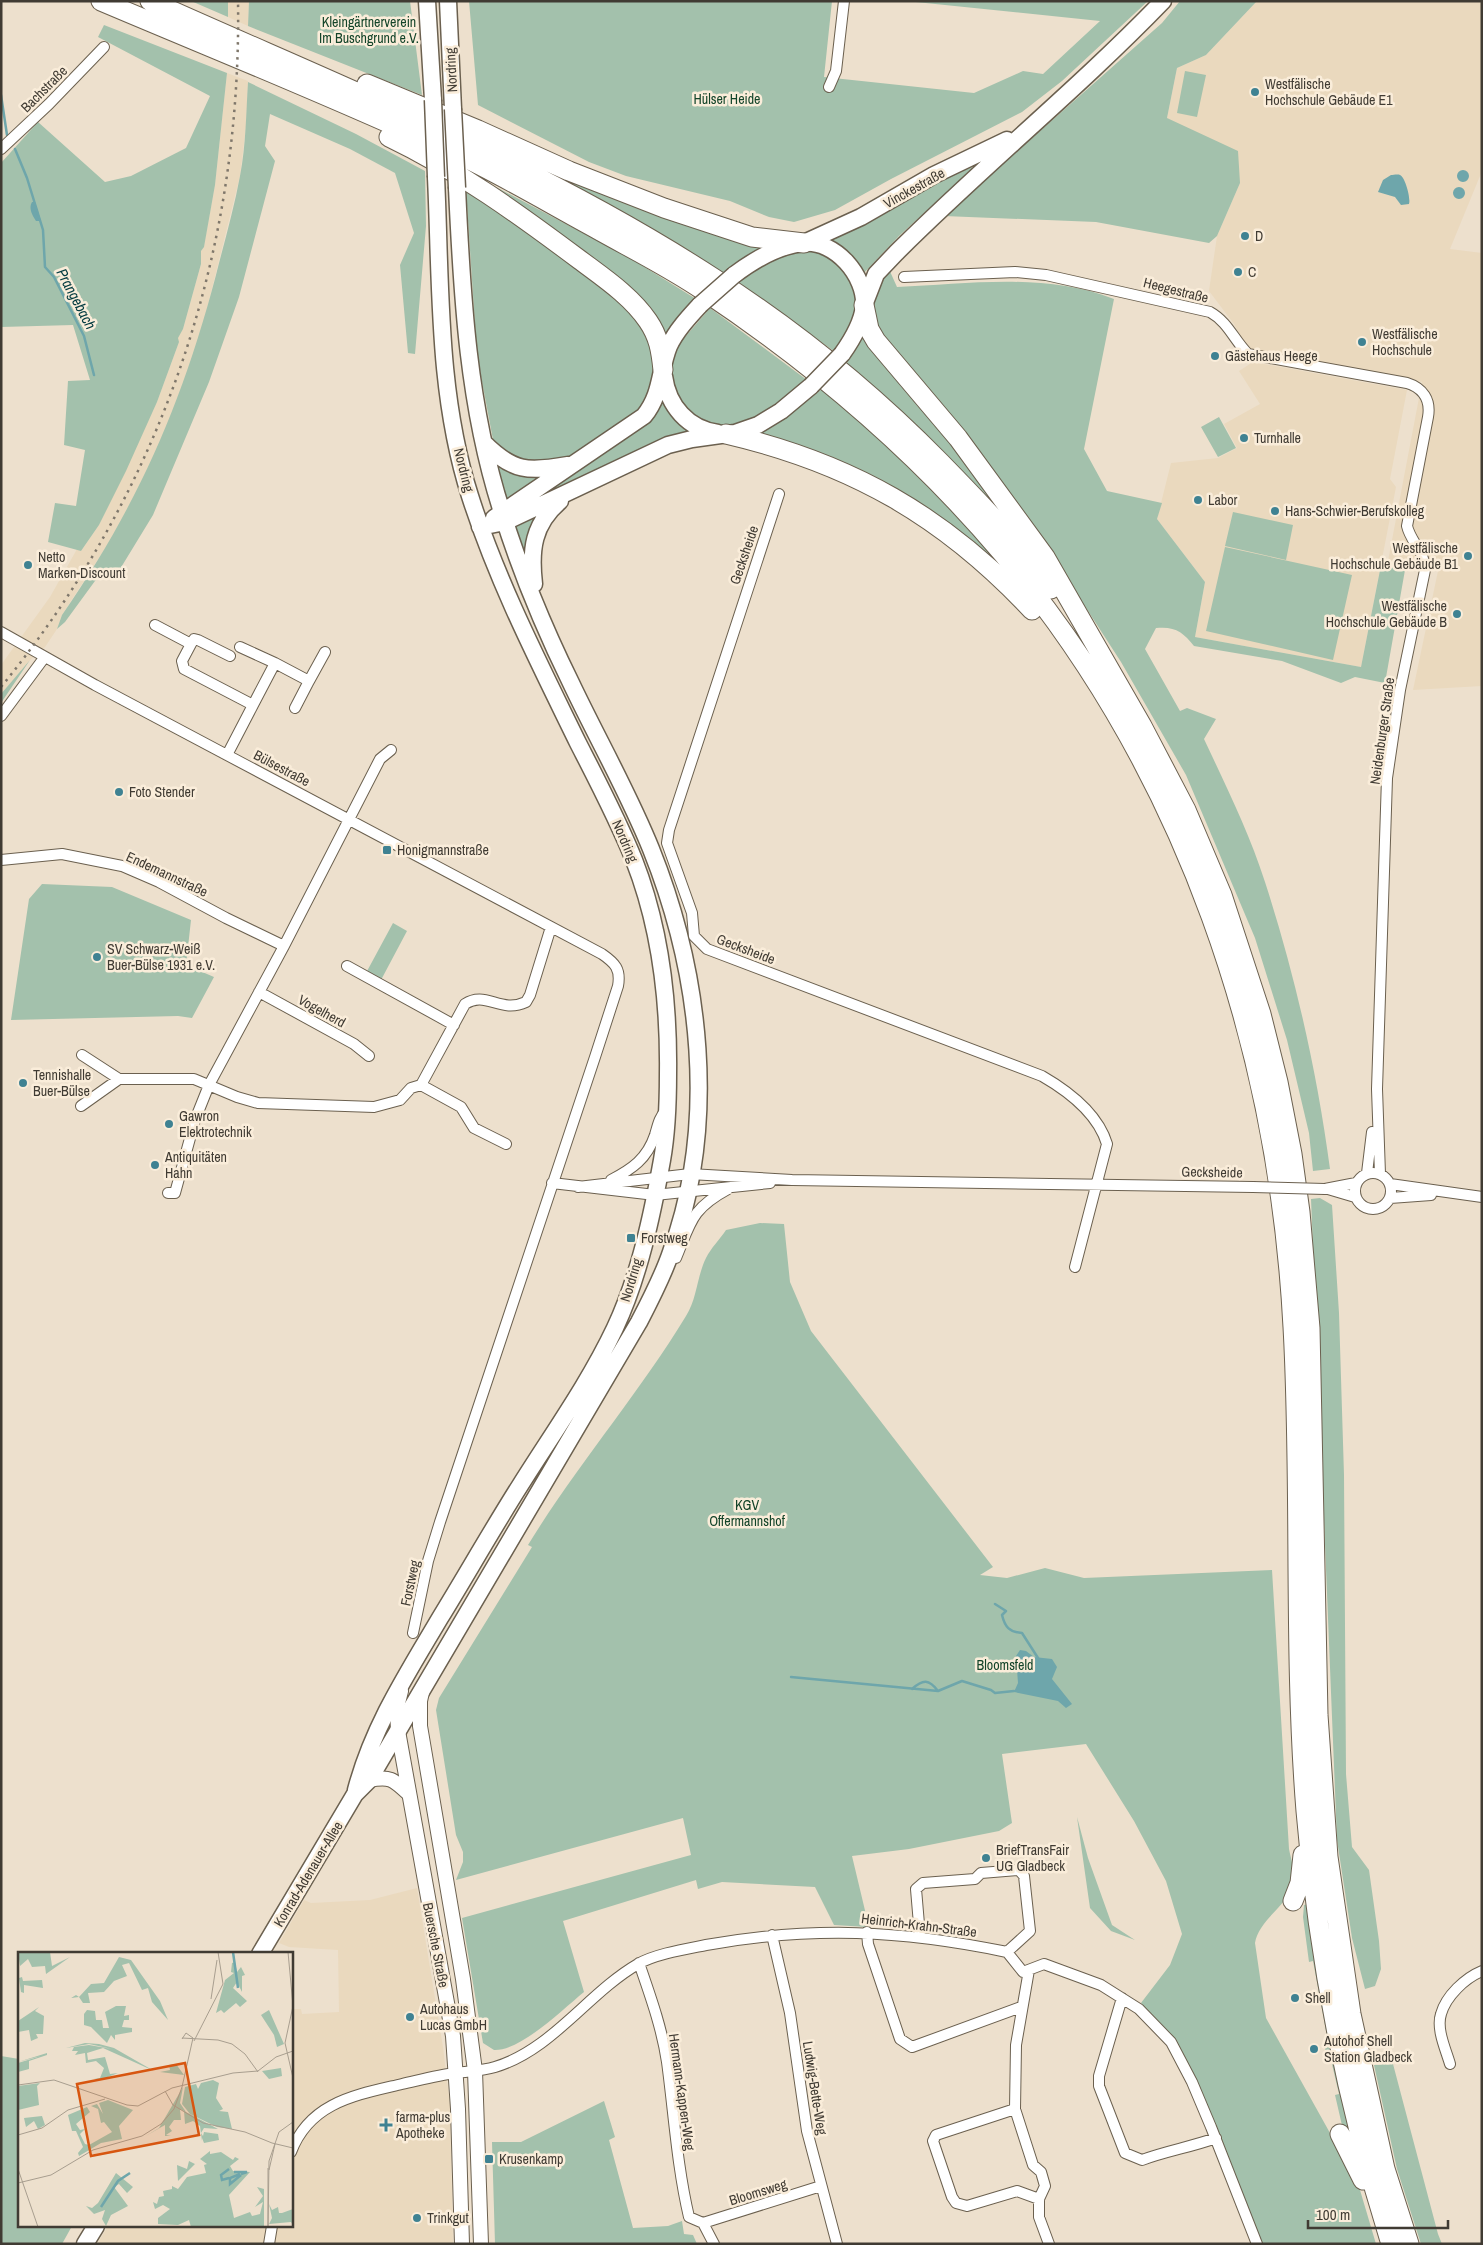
<svg xmlns="http://www.w3.org/2000/svg" width="1483" height="2245" font-family="'Archivo Narrow',sans-serif">
  <style>
    .built { fill: #ead9be }
    .green { fill: #a3c1ac }
    .water { fill: #6ea6ab }
    .lines { fill: none; stroke-linecap: round; stroke-linejoin: round }
    .stream { stroke: #6ea6ab; stroke-width: 2.5 }
    .street-casing { stroke: #6b604f; stroke-width: 12 }
    .secondary-casing { stroke: #6b604f; stroke-width: 16 }
    .primary-casing { stroke: #6b604f; stroke-width: 19 }
    .highway-casing { stroke: #6b604f; stroke-width: 21 }
    .street { stroke: #fff; stroke-width: 10 }
    .secondary { stroke: #fff; stroke-width: 14 }
    .primary { stroke: #fff; stroke-width: 16 }
    .highway { stroke: #fff; stroke-width: 19 }
    .rail { stroke: #7f776b; stroke-width: 2.5; stroke-dasharray: 2.5 5; stroke-linecap: butt }
    .street-bridge-casing { stroke: #6b604f; stroke-width: 12; stroke-linecap: butt }
    .primary-bridge-casing { stroke: #6b604f; stroke-width: 19; stroke-linecap: butt }
    .street-bridge { stroke: #fff; stroke-width: 10 }
    .primary-bridge { stroke: #fff; stroke-width: 16 }
    .poi-dot { fill: #3f8292; stroke: #faedda; stroke-width: 2 }
    .labels { text-anchor: middle; stroke-width: 5; stroke-linejoin: round; paint-order: stroke }
    .park-label { font-size: 14px; fill: #134429; stroke: #faedda }
    .street-label { font-size: 14px; fill: #403b33; stroke: #faedda }
    .poi-label { font-size: 14px; fill: #403b33; stroke: #faedda; text-anchor: start }
    .water-label { font-size: 15px; font-style: italic; fill: #033b40; stroke: #faedda }
    .inset-river { fill: none; stroke: #6ea6ab; stroke-width: 2.5 }
    .inset-road { fill: none; stroke: #a89e8f; stroke-width: 1 }
    .view { fill: #d75610; fill-opacity: 0.15; stroke: #d75610; stroke-width: 2.5 }
    .inset-edge { fill: none; stroke: #403b33; stroke-width: 2.5 }
  </style>
  <rect width="100%" height="100%" fill="#ede0cd"/>
  <path class="built" d="M228,1H249L248,26L228,17Z
    M1257,1H1482V171L1450,249L1482,253V686L1413,690L1438,571L1388,561L1422,382L1253,352L1245,346L1234,324L1209,291L1217,236L1240,183L1167,118L1177,68L1206,55Z
    M227,73L248,81L246,127L240,176L199,341L171,418L147,473L117,530L62,615L57,629L45,647L30,660L1,695V665L50,597L77,549L81,551L99,525L157,402L179,342L177,338L183,329L201,264V251L204,246L215,185Z
    M1253,362L1407,390L1390,479L1396,487L1361,667L1195,637L1205,582L1157,519L1171,463L1218,458L1237,448L1224,424L1260,404L1239,371Z
    M417,1888L443,2047L450,2105L453,2244H97L108,2226H291V2009H301L302,2014L339,2012L338,1950L289,1947L279,1943L304,1900L311,1903L370,1900Z"/>
  <path class="green" d="M191,1H228V17Z
    M249,1H410L422,95L248,26Z
    M469,1H832L824,77L974,93L1023,71L1043,74L1100,21L906,1H1148L1062,81L1022,112L891,179L835,210L794,222L769,217L730,201L626,176L589,162L478,105Z
    M1180,1H1257L1206,55L1177,68L1167,118L1238,151L1240,183L1217,236L1209,243L1096,222L944,216L1162,23Z
    M104,25L227,73L215,185L204,247L201,251V264L183,329L178,338L179,342L157,402L126,471L99,525L81,551L48,542L55,503L76,506L85,450L64,445L68,381L90,380L73,325L1,327V163L38,122L105,182L131,176L186,148L210,96L98,37Z
    M1185,71L1206,75L1197,117L1177,113Z
    M248,82L356,134L425,171L426,226L415,354L408,353L400,265L414,233L395,173L350,149L270,114L265,146L275,161L239,297L209,382L153,515L117,574L103,570L65,622L57,629L62,615C138,505 182,404 216,275C224,243 234,209 240,176C246,145 246,113 248,82Z
    M972,167L973,168L899,236L863,274L827,242C877,220 921,188 972,167Z
    M543,169L766,245L724,274L688,250Z
    M464,170L630,258L696,299L666,344L662,332Z
    M466,190L542,237L644,323L659,372L650,398L629,418L574,456L551,465L526,468L494,445L477,355Z
    M806,250L826,254L844,269L856,291V318L835,352L739,283C760,260 778,256 806,250Z
    M888,267L897,287C969,284 1045,272 1114,299L1084,449L1107,491L1162,503L1157,519L1205,582L1195,637L1361,667L1381,565L1405,570L1385,683L1355,677L1341,683L1282,661L1194,646C1183,632 1175,626 1156,628L1145,649L1180,711L1187,708L1216,719L1204,739C1226,786 1249,832 1265,882C1295,975 1317,1071 1330,1169L1313,1171L1309,1133L1287,1040L1255,938L1186,775L1121,662L1033,526L875,329L871,294Z
    M710,308L807,380L759,419L724,428L695,420L675,394L670,370L678,345Z
    M864,331L926,407L1018,533C965,472 908,416 847,363Z
    M822,389C886,445 955,503 1005,573L948,526L748,436L787,415Z
    M663,395L694,432L513,511L617,445L639,426Z
    M1219,417L1236,448L1218,457L1201,427Z
    M496,464L550,473L507,502Z
    M550,505L525,558L513,522Z
    M1233,512L1293,525L1286,560L1225,546Z
    M1225,547L1352,575L1333,660L1206,631Z
    M30,660L1,703V694Z
    M42,884L112,887L191,920L186,965L214,977L192,1018L178,1016L11,1020L29,899Z
    M393,923L407,931L381,980L366,973Z
    M1320,1198L1332,1205L1339,1313L1344,1475L1346,1774L1352,1847L1369,1870L1379,1941L1381,1969L1375,1986L1365,1989L1352,1938L1337,1840L1311,1199Z
    M760,1223L784,1224L790,1282L811,1331L993,1567L980,1575L1007,1578L1045,1568L1084,1578L1272,1570L1289,1849C1291,1859 1295,1871 1294,1881C1293,1902 1259,1918 1255,1943L1266,2018L1330,2133L1364,2187L1360,2190L1376,2244H1262L1189,2066L1172,2037L1141,2003L1170,1965L1182,1934L1166,1881L1134,1821L1086,1744L1002,1754L1012,1823L999,1831L909,1849L852,1856L868,1923L867,1927L834,1925L815,1887L722,1882L698,1889L696,1880L563,1921L584,1992C563,2009 521,2051 494,2050L483,2043L462,1918L691,1855L683,1818L456,1880L463,1862V1852L456,1835L436,1710L439,1698L532,1547L528,1545C577,1465 638,1395 686,1316C697,1299 697,1276 706,1258C711,1248 720,1239 726,1230Z
    M1077,1817L1088,1858L1112,1925L1135,1940L1111,1931L1090,1908Z
    M1308,1904L1354,2142L1344,2134L1335,2095L1339,2094L1331,2060L1328,2061L1325,2048L1329,2047L1313,1961L1309,1962L1303,1917L1304,1905Z
    M1,2056L19,2059V2226H72L62,2244L1,2243Z
    M1393,2064L1438,2234L1442,2244H1421L1397,2169L1374,2065Z
    M604,2101L615,2137L609,2140L633,2228L668,2226L682,2221L684,2234L693,2235L697,2244H495L492,2142H521Z"/>
  <path class="water" d="M1457 176a6 6 0 1 1 12 0a6 6 0 1 1-12 0Z
    M1391,175C1393,175 1398,174 1400,175C1405,177 1411,198 1409,204L1401,205L1395,197L1378,192L1383,180Z
    M1453 193a6 6 0 1 1 12 0a6 6 0 1 1-12 0Z
    M32,202H35L41,221H36C33,216 28,209 32,202Z
    M1020,1650L1026,1651L1034,1657L1052,1659L1057,1667L1052,1679L1072,1704L1066,1708L1058,1701L1014,1692L1018,1683L1016,1656Z"/>
  <g class="lines">
    <path class="stream" d="M1,95L7,135
      M15,149L27,178L43,230L45,267L54,277L84,336L94,375
      M995,1604L1006,1611L1002,1615C1005,1627 1009,1632 1022,1633L1038,1658
      M791,1677L938,1691L962,1681L991,1690L995,1693L1014,1691
      M912,1689C923,1679 929,1679 938,1691"/>
    <g class="street-casing">
      <path id="street" d="M829,87L836,71L844,1
        M1,149L49,104L104,47
        M904,277L1015,272L1046,275L1210,312C1228,322 1234,340 1248,354L1407,383C1423,388 1431,400 1428,417L1407,526C1411,543 1425,551 1425,570L1400,690L1387,778L1377,1089L1380,1174
        M779,494L669,830L667,843L692,913L694,936L707,949L1042,1076C1068,1091 1098,1114 1107,1144L1075,1267
        M155,625L191,644L194,639L198,640L230,656
        M1,632L95,685L602,954C615,963 621,969 618,986L595,1057L440,1522L428,1561L413,1633
        M191,644L182,661L184,669L253,705L227,755
        M240,647L275,663
        M253,705L275,663L309,681L325,652
        M295,708L309,681
        M1,716L44,658
        M1,860L62,854L122,866L159,882L226,918L284,946
        M347,966L454,1025
        M259,992L354,1044L369,1056
        M82,1055L119,1079
        M421,1085L461,1107L474,1128L506,1144
        M81,1106L119,1079H194L237,1097L258,1103L374,1107L400,1100L411,1088L421,1085L465,1004C486,990 500,1014 526,1002L530,995L551,927
        M1355 1191a18 18 0 1 1 36 0a18 18 0 1 1-36 0Z
        M1367,1173L1372,1132
        M611,1180C632,1169 647,1159 655,1135C658,1125 659,1118 666,1110
        M552,1183L655,1195L770,1183
        M1390,1184L1482,1197
        M578,1187L690,1174L792,1180L1253,1187
        M1325,1189L1356,1183
        M1328,1189L1355,1197
        M168,1193H175L195,1120L209,1085L284,946L380,759L391,750
        M1390,1198L1431,1195
        M676,1258C691,1222 691,1209 728,1189
        M867,1932L868,1944L900,2039L912,2047L1021,2007
        M772,1935L790,2013L807,2131L837,2244
        M920,1936L916,1889L923,1883L975,1879L981,1873L1019,1870L1024,1876L1030,1931L1007,1952
        M639,1963C650,1995 662,2028 667,2062C674,2114 677,2166 689,2217L703,2223L821,2186
        M1029,1970L1016,2045L1015,2109L936,2135L933,2141L952,2197L956,2203L967,2206L1017,2191L1039,2199
        M1122,1998L1099,2076V2086L1125,2153L1142,2160C1166,2151 1191,2147 1216,2138
        M1450,2064C1446,2050 1436,2029 1441,2014C1446,1996 1465,1978 1482,1971
        M1015,2109L1033,2165L1041,2172L1045,2186L1039,2199V2217L1049,2244
        M291,2152C310,2102 356,2095 402,2084C420,2080 438,2075 456,2073C469,2071 482,2071 495,2067C552,2050 588,1993 638,1964C655,1954 686,1949 706,1945C814,1926 900,1930 1007,1952L1023,1972L1044,1964L1101,1985L1139,2009L1171,2042L1192,2082L1211,2127L1257,2244
        M703,2223L714,2244
        M269,2244L272,2226"/>
    </g>
    <g class="secondary-casing">
      <path id="secondary" d="M401,1691L397,1707L398,1731L453,2036L458,2109L462,2244
        M422,1692L420,1701V1726L463,1979L475,2071L481,2244
        M369,1780C390,1776 393,1779 408,1793"/>
    </g>
    <g class="primary-casing">
      <path id="primary" d="M427,1L433,100
        M448,1L453,109
        M804,243L861,217L934,175L1007,140
        M734,275C754,260 779,245 804,243C835,240 866,276 864,306C862,324 852,340 842,354
        M864,305L876,274L896,253C983,166 1078,89 1163,1
        M664,376C668,406 688,429 718,433
        M484,443C513,472 528,472 568,465
        M494,518L644,416C662,394 659,371 669,346C676,331 688,318 700,305
        M480,527L505,522L668,445L692,439L735,433L758,425L781,411L811,386
        M534,584C530,550 533,524 560,501
        M356,1790C373,1726 407,1674 440,1618C467,1574 493,1528 521,1484C553,1433 589,1383 615,1328C639,1277 652,1216 662,1160C667,1132 668,1103 668,1074C669,1001 661,929 634,860C618,820 598,782 578,743C539,663 497,581 470,496C437,393 441,283 436,177
        M260,1954L355,1794L369,1780L639,1322C651,1299 663,1276 671,1252C718,1123 701,974 651,849C628,792 597,738 571,683C544,628 520,570 502,512C468,407 462,297 457,188
        M85,2244L96,2226"/>
    </g>
    <g class="highway-casing">
      <path id="highway" d="M101,1C219,51 339,99 455,153C502,175 547,202 593,227C630,248 669,267 704,291C815,365 917,452 1003,554C1186,772 1278,1044 1293,1327C1302,1488 1293,1650 1306,1811C1318,1958 1347,2104 1391,2244
        M150,1C341,87 539,164 715,279C796,331 872,393 940,462C979,502 1019,543 1051,589
        M367,84L478,130L569,171L664,208L752,237L804,243
        M389,137C458,170 520,215 580,260C604,278 631,296 648,321C659,337 661,351 663,370
        M864,305L869,329L876,341L958,438L1045,557L1142,726L1186,810L1222,895L1261,1014L1278,1082L1292,1154L1300,1212L1310,1328L1318,1715L1328,1857L1351,2014L1385,2169L1409,2244
        M726,434C851,463 944,516 1032,610
        M1293,1901L1300,1883L1303,1855
        M1340,2134L1363,2180"/>
    </g>
    <use href="#street" class="street"/>
    <use href="#secondary" class="secondary"/>
    <use href="#primary" class="primary"/>
    <use href="#highway" class="highway"/>
    <path class="rail" d="M1,687C161,491 242,254 238,1"/>
    <g class="street-bridge-casing">
      <path id="street-bridge" d="M1253,1187L1325,1189"/>
    </g>
    <g class="primary-bridge-casing">
      <path id="primary-bridge" d="M433,100L436,177
        M453,109L457,188
        M700,305L734,275
        M811,386L842,354"/>
    </g>
    <use href="#street-bridge" class="street-bridge"/>
    <use href="#primary-bridge" class="primary-bridge"/>
  </g>
  <g class="poi-dot">
    <circle cx="1255" cy="92" r="5"/>
    <circle cx="1245" cy="236" r="5"/>
    <circle cx="1238" cy="272" r="5"/>
    <circle cx="1362" cy="342" r="5"/>
    <circle cx="1215" cy="356" r="5"/>
    <circle cx="1244" cy="438" r="5"/>
    <circle cx="1198" cy="500" r="5"/>
    <circle cx="1275" cy="511" r="5"/>
    <circle cx="1468" cy="556" r="5"/>
    <circle cx="28" cy="565" r="5"/>
    <circle cx="1457" cy="614" r="5"/>
    <circle cx="119" cy="792" r="5"/>
    <rect x="382" y="845" width="10" height="10" rx="2.5"/>
    <circle cx="97" cy="957" r="5"/>
    <circle cx="23" cy="1083" r="5"/>
    <circle cx="169" cy="1124" r="5"/>
    <circle cx="155" cy="1165" r="5"/>
    <rect x="626" y="1233" width="10" height="10" rx="2.5"/>
    <circle cx="986" cy="1858" r="5"/>
    <circle cx="1295" cy="1998" r="5"/>
    <circle cx="410" cy="2017" r="5"/>
    <circle cx="1314" cy="2049" r="5"/>
    <path d="M383.5 2117.5h5v5h5v5h-5v5h-5v-5h-5v-5h5z"/>
    <rect x="484" y="2154" width="10" height="10" rx="2.5"/>
    <circle cx="417" cy="2218" r="5"/>
  </g>
  <g class="labels">
    <g class="park-label">
      <text x="369" y="27">Kleingärtnerverein<tspan x="369" dy="16">Im Buschgrund e.V.</tspan></text>
      <text x="727" y="104">Hülser Heide</text>
      <text x="747" y="1510">KGV<tspan x="747" dy="16">Offermannshof</tspan></text>
      <text x="1005" y="1670">Bloomsfeld</text>
    </g>
    <g class="street-label">
      <text transform="translate(451 70) rotate(-93)" y="5">Nordring</text>
      <text transform="translate(44 89) rotate(-45)" y="5">Bachstraße</text>
      <text transform="translate(914 188) rotate(-29)" y="5">Vinckestraße</text>
      <text transform="translate(1176 290) rotate(14)" y="5">Heegestraße</text>
      <text transform="translate(464 470) rotate(76)" y="5">Nordring</text>
      <text transform="translate(744 555) rotate(-71)" y="5">Gecksheide</text>
      <text transform="translate(1382 731) rotate(-82)" y="5">Neidenburger Straße</text>
      <text transform="translate(282 768) rotate(28)" y="5">Bülsestraße</text>
      <text transform="translate(625 841) rotate(67)" y="5">Nordring</text>
      <text transform="translate(167 874) rotate(25)" y="5">Endemannstraße</text>
      <text transform="translate(746 949) rotate(21)" y="5">Gecksheide</text>
      <text transform="translate(322 1011) rotate(29)" y="5">Vogelherd</text>
      <text transform="translate(1212 1172) rotate(1)" y="5">Gecksheide</text>
      <text transform="translate(631 1280) rotate(-73)" y="5">Nordring</text>
      <text transform="translate(410 1583) rotate(-78)" y="5">Forstweg</text>
      <text transform="translate(308 1874) rotate(-59)" y="5">Konrad-Adenauer-Allee</text>
      <text transform="translate(919 1925) rotate(7)" y="5">Heinrich-Krahn-Straße</text>
      <text transform="translate(436 1945) rotate(79)" y="5">Buersche Straße</text>
      <text transform="translate(815 2088) rotate(81)" y="5">Ludwig-Bette-Weg</text>
      <text transform="translate(682 2092) rotate(82)" y="5">Hermann-Kappen-Weg</text>
      <text transform="translate(758 2192) rotate(-17)" y="5">Bloomsweg</text>
    </g>
    <g class="poi-label">
      <text x="1265" y="89">Westfälische<tspan x="1265" dy="16">Hochschule Gebäude E1</tspan></text>
      <text x="1255" y="241">D</text>
      <text x="1248" y="277">C</text>
      <text x="1372" y="339">Westfälische<tspan x="1372" dy="16">Hochschule</tspan></text>
      <text x="1225" y="361">Gästehaus Heege</text>
      <text x="1254" y="443">Turnhalle</text>
      <text x="1208" y="505">Labor</text>
      <text x="1285" y="516">Hans-Schwier-Berufskolleg</text>
      <text x="1458" y="553" text-anchor="end">Westfälische<tspan x="1458" dy="16">Hochschule Gebäude B1</tspan></text>
      <text x="38" y="562">Netto<tspan x="38" dy="16">Marken-Discount</tspan></text>
      <text x="1447" y="611" text-anchor="end">Westfälische<tspan x="1447" dy="16">Hochschule Gebäude B</tspan></text>
      <text x="129" y="797">Foto Stender</text>
      <text x="397" y="855">Honigmannstraße</text>
      <text x="107" y="954">SV Schwarz-Weiß<tspan x="107" dy="16">Buer-Bülse 1931 e.V.</tspan></text>
      <text x="33" y="1080">Tennishalle<tspan x="33" dy="16">Buer-Bülse</tspan></text>
      <text x="179" y="1121">Gawron<tspan x="179" dy="16">Elektrotechnik</tspan></text>
      <text x="165" y="1162">Antiquitäten<tspan x="165" dy="16">Hahn</tspan></text>
      <text x="641" y="1243">Forstweg</text>
      <text x="996" y="1855">BriefTransFair<tspan x="996" dy="16">UG Gladbeck</tspan></text>
      <text x="1305" y="2003">Shell</text>
      <text x="420" y="2014">Autohaus<tspan x="420" dy="16">Lucas GmbH</tspan></text>
      <text x="1324" y="2046">Autohof Shell<tspan x="1324" dy="16">Station Gladbeck</tspan></text>
      <text x="396" y="2122">farma-plus<tspan x="396" dy="16">Apotheke</tspan></text>
      <text x="499" y="2164">Krusenkamp</text>
      <text x="427" y="2223">Trinkgut</text>
    </g>
    <g class="water-label">
      <text transform="translate(76 299) rotate(62)" y="5">Prangebach</text>
    </g>
  </g>
  <g transform="translate(18 1952)">
    <rect width="275" height="275" fill="#ede0cd"/>
    <path d="M0,0H32L34,14L52,5L28,22L27,14L14,15L10,7L2,14ZM101,5L113,8L142,49L150,68L134,50L130,36L124,38L111,11L104,13L109,24L96,29L86,40L70,41L72,51H65L61,45L53,46L58,43L61,45L73,32L86,31ZM217,10L219,20L223,15L227,23L224,24V40L219,30L215,36L229,49L222,55L215,48L218,51L206,61L203,58L198,61L207,28L216,21L213,20L214,11ZM4,25L5,29L24,28L25,36L6,33V41L3,40L1,26ZM98,54H108L106,64L111,63V68H106L104,75L114,76V80L97,83V88L93,83L89,91L73,75L66,73V62L69,58L77,59L78,68H84L85,76H91L87,60ZM21,55L17,59L26,64L25,82H18L20,86L13,89L11,78L0,80V69ZM251,58L266,92L259,95L256,83L243,63ZM67,91L81,92L96,96L136,119L85,96L69,101L70,108L87,105L92,122L100,121L85,127H76L82,126L86,116L78,109L68,111L67,101L57,103L60,99H54L56,95L48,96L71,93L94,97L71,92L48,96ZM29,101V103L11,109V117L0,120V111L23,104L0,110ZM158,112L166,123L142,120L152,118L151,113ZM263,116L264,124L251,127L244,119ZM195,128L201,131L198,146L205,157L201,159L210,160L214,177L199,175L172,162L164,152L167,135L178,132L180,137L183,131ZM22,131L19,134L21,153L0,158V134ZM165,135L162,151L168,160L162,157L163,168H156L151,175L154,179L148,183L153,184H147V173L126,185L141,176ZM90,148L115,158L101,174L104,187L83,191L61,204L60,201L65,195L58,179H54L50,163L69,155L72,160L58,172L62,178L67,177L62,182L67,192L71,193L94,180L86,170L83,171L80,157L73,154L79,152L85,162L81,151ZM166,159L200,177L186,176L183,181L185,184L186,180L200,182L201,188L186,191L184,186V189L182,174L175,169L167,172ZM24,164L27,173L20,177L16,169L8,175L6,166ZM192,199V202L203,200L215,208L217,205L221,207L212,214L215,219L232,220L211,243L216,266L232,260L234,264L242,262L245,250L237,255L245,244L239,235L246,237V275H173L171,268L160,273L140,272V266L152,257L145,253L137,257L135,250L139,252L141,245L146,244L145,239L154,237V234L160,237L169,225L188,221L186,213L189,212L182,207ZM171,209L177,212L160,229L159,213L169,217ZM98,221L115,235L109,241L101,232L96,235L110,254L93,263L88,274L84,267L87,258L76,262L68,254L74,256L80,251ZM251,252L254,258L260,255L261,261H264L275,257V253V273L273,270L251,272L254,266Z" fill="#a3c1ac"/>
    <path class="inset-river" d="M215,0L220,36M211,217L203,223L204,228L211,226M216,220H229L223,222M222,222L212,226V232L223,223M83,255L100,229L112,221"/>
    <path class="inset-road" d="M270,0L275,54L267,91L275,126M193,47L199,8M164,86L200,88L214,92L227,102L240,120M176,89L205,32L200,0M0,133L36,128L109,153L120,154L154,136L215,121L240,119L258,105L275,99M147,139L155,153L185,171L227,180L254,191L275,196M0,183L24,176L50,158L87,147M0,217L20,275M251,218L257,192M0,231L33,223L75,198L124,184L143,172L156,157L164,135L175,86L168,81L164,87M250,275V216M250,275L251,209L261,180L275,170"/>
    <path class="view" d="M167,111L181,183L73,204L59,132Z"/>
    <rect width="275" height="275" class="inset-edge"/>
  </g>
  <rect width="1483" height="2245" fill="none" stroke="#403b33" stroke-width="5"/>
  <path d="M1308 2220v8h140v-8" fill="none" stroke="#403b33" stroke-width="2.5"/>
  <text x="1316" y="2220" font-size="15" fill="#403b33" stroke="#faedda" stroke-width="4" paint-order="stroke">100 m</text>
</svg>
